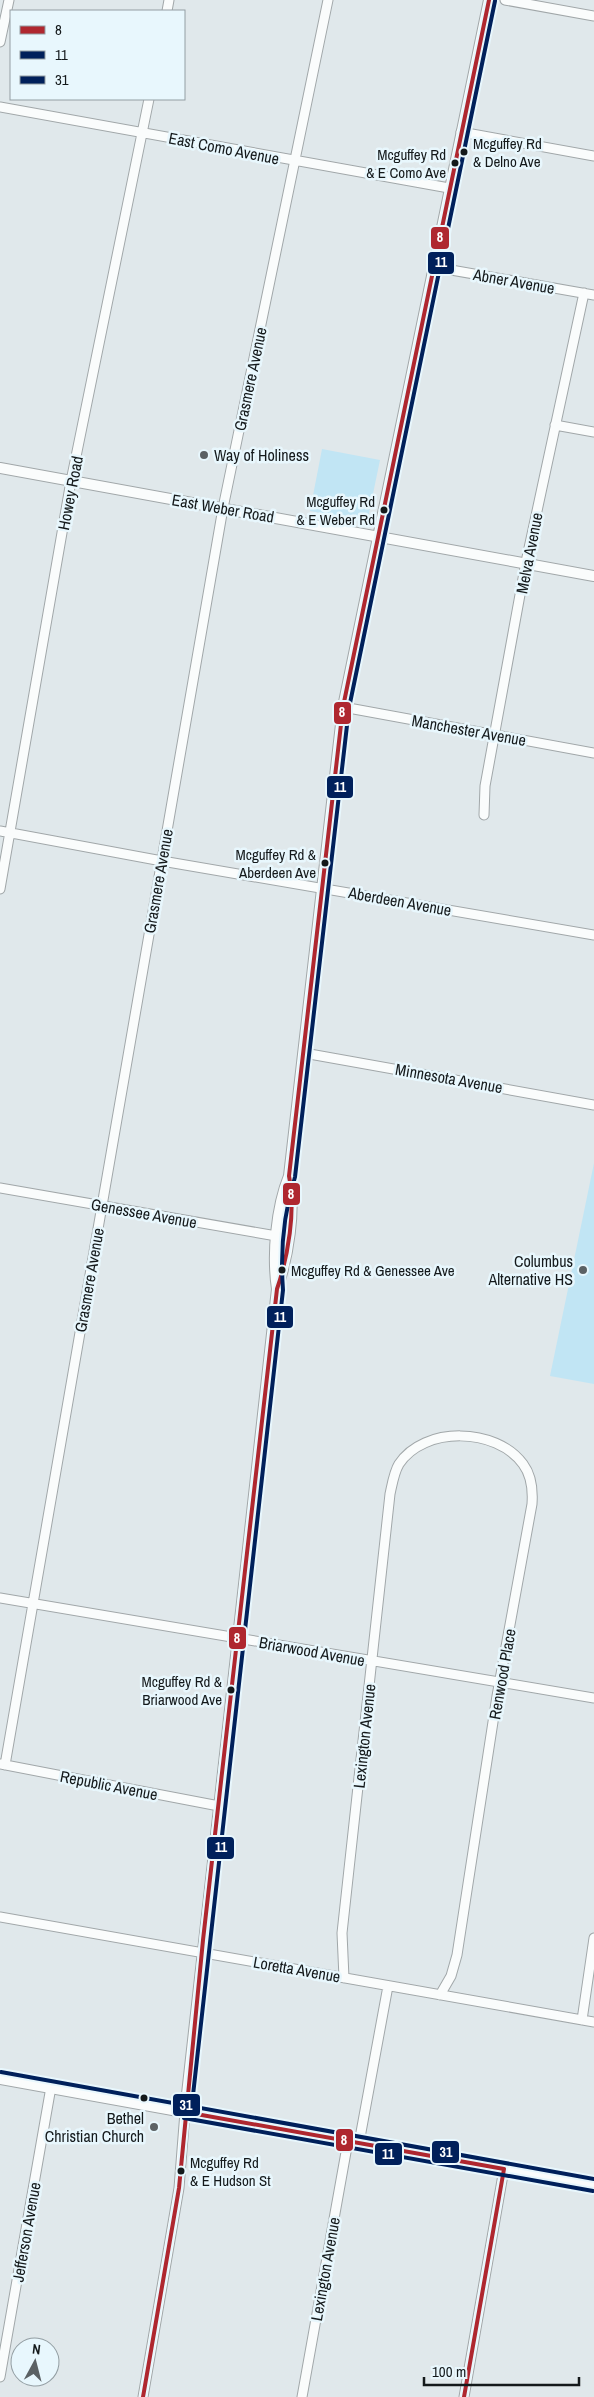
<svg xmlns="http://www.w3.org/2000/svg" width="594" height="2397" font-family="'Archivo Narrow',sans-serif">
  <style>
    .green { fill: #c1e5f4 }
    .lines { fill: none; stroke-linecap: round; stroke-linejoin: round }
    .minor-casing { stroke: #a1a7a9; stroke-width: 11 }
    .tertiary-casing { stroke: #a1a7a9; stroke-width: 12 }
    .secondary-casing { stroke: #a1a7a9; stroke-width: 14 }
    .minor { stroke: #fafcfc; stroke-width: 9 }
    .tertiary { stroke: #fafcfc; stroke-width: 10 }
    .secondary { stroke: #fafcfc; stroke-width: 12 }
    .bus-1-casing { stroke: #e8f7fd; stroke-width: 8 }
    .bus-2-casing { stroke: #e8f7fd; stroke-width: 8 }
    .bus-3-casing { stroke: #e8f7fd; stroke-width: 8 }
    .bus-1 { stroke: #af272f; stroke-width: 4 }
    .bus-2 { stroke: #00205b; stroke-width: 4 }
    .bus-3 { stroke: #00205b; stroke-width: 4 }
    .bus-dot { fill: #14191b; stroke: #e8f7fd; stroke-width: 2 }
    .poi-dot { fill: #5b6164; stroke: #e8f7fd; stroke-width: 2 }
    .labels { text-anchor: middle; stroke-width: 5; stroke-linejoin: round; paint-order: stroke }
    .bus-label { font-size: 15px; fill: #14191b; stroke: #e8f7fd; text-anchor: end }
    .street-label { font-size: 16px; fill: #14191b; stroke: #e8f7fd }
    .poi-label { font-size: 16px; fill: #14191b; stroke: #e8f7fd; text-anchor: end }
    .line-badge { stroke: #e8f7fd; stroke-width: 2 }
    .badge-label { font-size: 14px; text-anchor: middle; font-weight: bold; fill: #fff }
  </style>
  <rect width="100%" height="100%" fill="#e0e8eb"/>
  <path class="green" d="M322,449L380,460L368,518L365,521L310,511Z
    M594,1163V1384L550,1376Z"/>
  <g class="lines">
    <g class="minor-casing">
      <path id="minor" d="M505,0L594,16
        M167,11L169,0
        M0,42L9,0
        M0,107L449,188
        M461,132L594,156
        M434,267L594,295
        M555,425L594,432
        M343,707L594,753
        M484,815L485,786L526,562L584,293
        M0,831L162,861L594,935
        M0,889L71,481L149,99
        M304,1053L594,1105
        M0,1188L288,1238
        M0,1598L594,1698
        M0,1764L219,1806
        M5,1765L223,508L328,0
        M0,1917L594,2022
        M344,1978L342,1933L390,1494C392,1485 394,1472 399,1464C424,1426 496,1427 523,1464C532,1476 533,1490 532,1504L497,1696L457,1955L451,1976L440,1995
        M582,2020L594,1938
        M359,2143L388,1986
        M0,2377L51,2087
        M143,2397L179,2188L185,2112
        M302,2397L348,2141
        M464,2397L504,2169"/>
    </g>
    <g class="tertiary-casing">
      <path id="tertiary" d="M0,468L594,576
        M277,1289C272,1255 276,1208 289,1176L343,707L489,0
        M185,2112L277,1289C288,1258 296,1209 289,1177"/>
    </g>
    <g class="secondary-casing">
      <path id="secondary" d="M0,2078L594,2185"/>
    </g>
    <use href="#minor" class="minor"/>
    <use href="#tertiary" class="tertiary"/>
    <use href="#secondary" class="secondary"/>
    <g class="bus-1-casing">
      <path id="bus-1" d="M185,2112L504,2169
        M143,2397L179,2188L203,1940L277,1289C288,1257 296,1210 289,1176L343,707L489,0
        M464,2397L504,2169"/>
    </g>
    <g class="bus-2-casing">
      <path id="bus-2" d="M191,2113L283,1290C280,1250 283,1215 295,1177L349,708L495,1
        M184,2118L593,2191"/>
    </g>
    <g class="bus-3-casing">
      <path id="bus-3" d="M1,2072L594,2179"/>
    </g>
    <use href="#bus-1" class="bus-1"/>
    <use href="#bus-2" class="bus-2"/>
    <use href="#bus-3" class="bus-3"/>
  </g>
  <g class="bus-dot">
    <circle cx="464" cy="152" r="4.5"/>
    <circle cx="455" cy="163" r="4.5"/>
    <circle cx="384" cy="510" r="4.5"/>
    <circle cx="325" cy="863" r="4.5"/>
    <circle cx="282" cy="1270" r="4.5"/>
    <circle cx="231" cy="1690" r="4.5"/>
    <circle cx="144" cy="2098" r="4.5"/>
    <circle cx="181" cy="2171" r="4.5"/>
  </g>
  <g class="poi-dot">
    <circle cx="204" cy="455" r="5"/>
    <circle cx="583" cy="1270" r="5"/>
    <circle cx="154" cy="2127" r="5"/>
  </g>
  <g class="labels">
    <g class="bus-label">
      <text x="473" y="149" text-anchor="start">Mcguffey Rd<tspan x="473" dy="18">&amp; Delno Ave</tspan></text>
      <text x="446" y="160">Mcguffey Rd<tspan x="446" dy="18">&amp; E Como Ave</tspan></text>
      <text x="375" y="507">Mcguffey Rd<tspan x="375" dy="18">&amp; E Weber Rd</tspan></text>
      <text x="316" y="860">Mcguffey Rd &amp;<tspan x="316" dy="18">Aberdeen Ave</tspan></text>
      <text x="291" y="1276" text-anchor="start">Mcguffey Rd &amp; Genessee Ave</text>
      <text x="222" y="1687">Mcguffey Rd &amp;<tspan x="222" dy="18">Briarwood Ave</tspan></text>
      <text x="190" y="2168" text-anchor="start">Mcguffey Rd<tspan x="190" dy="18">&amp; E Hudson St</tspan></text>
    </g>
    <g class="street-label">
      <text transform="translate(224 148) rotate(11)" y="6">East Como Avenue</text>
      <text transform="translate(514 281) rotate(10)" y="6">Abner Avenue</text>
      <text transform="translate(250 379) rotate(-78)" y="6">Grasmere Avenue</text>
      <text transform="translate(70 493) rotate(-79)" y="6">Howey Road</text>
      <text transform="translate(223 508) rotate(10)" y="6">East Weber Road</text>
      <text transform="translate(529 553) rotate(-79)" y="6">Melva Avenue</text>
      <text transform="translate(469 730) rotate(10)" y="6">Manchester Avenue</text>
      <text transform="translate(158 881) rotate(-80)" y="6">Grasmere Avenue</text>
      <text transform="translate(400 901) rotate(10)" y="6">Aberdeen Avenue</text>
      <text transform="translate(449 1078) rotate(10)" y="6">Minnesota Avenue</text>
      <text transform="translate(144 1213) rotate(10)" y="6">Genessee Avenue</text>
      <text transform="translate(89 1280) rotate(-80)" y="6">Grasmere Avenue</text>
      <text transform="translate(312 1651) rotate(10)" y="6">Briarwood Avenue</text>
      <text transform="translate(502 1674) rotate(-80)" y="6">Renwood Place</text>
      <text transform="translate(364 1736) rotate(-84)" y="6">Lexington Avenue</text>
      <text transform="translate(109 1785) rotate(11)" y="6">Republic Avenue</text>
      <text transform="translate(297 1969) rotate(10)" y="6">Loretta Avenue</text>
      <text transform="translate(26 2232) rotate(-80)" y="6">Jefferson Avenue</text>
      <text transform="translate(325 2269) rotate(-80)" y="6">Lexington Avenue</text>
    </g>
    <g class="poi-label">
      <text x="214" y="461" text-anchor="start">Way of Holiness</text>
      <text x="573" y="1267">Columbus<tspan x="573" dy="18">Alternative HS</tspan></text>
      <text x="144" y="2124">Bethel<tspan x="144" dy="18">Christian Church</tspan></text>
    </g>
  </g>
  <g class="line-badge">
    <rect x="430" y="226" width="20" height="24" rx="5" fill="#af272f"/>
    <rect x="427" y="251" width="28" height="24" rx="5" fill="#00205b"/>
    <rect x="333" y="701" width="19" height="24" rx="5" fill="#af272f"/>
    <rect x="326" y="775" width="28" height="24" rx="5" fill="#00205b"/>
    <rect x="282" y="1182" width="19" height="24" rx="5" fill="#af272f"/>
    <rect x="266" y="1305" width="28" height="24" rx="5" fill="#00205b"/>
    <rect x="228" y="1626" width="19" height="24" rx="5" fill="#af272f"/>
    <rect x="206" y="1836" width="29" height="24" rx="5" fill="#00205b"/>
    <rect x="172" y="2093" width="29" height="24" rx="5" fill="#00205b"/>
    <rect x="335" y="2128" width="19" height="24" rx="5" fill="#af272f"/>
    <rect x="431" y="2140" width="29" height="24" rx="5" fill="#00205b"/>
    <rect x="374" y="2142" width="29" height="24" rx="5" fill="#00205b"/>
  </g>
  <g class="badge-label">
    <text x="440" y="242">8</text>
    <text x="441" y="267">11</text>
    <text x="342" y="717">8</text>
    <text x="340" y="792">11</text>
    <text x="291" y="1199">8</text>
    <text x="280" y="1322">11</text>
    <text x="237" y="1643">8</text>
    <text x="221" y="1852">11</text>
    <text x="186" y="2110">31</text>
    <text x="344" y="2145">8</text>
    <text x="446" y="2157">31</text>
    <text x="388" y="2159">11</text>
  </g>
  <rect x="10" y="10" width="175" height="90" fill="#e8f7fd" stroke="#939ea3"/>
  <rect x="20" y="26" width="25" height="8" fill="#af272f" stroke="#939ea3"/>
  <text x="55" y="35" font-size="15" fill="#14191b">8</text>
  <rect x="20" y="51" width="25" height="8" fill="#00205b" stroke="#939ea3"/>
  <text x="55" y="60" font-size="15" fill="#14191b">11</text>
  <rect x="20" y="76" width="25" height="8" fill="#00205b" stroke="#939ea3"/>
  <text x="55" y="85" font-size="15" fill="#14191b">31</text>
  <g transform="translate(35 2362) rotate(7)"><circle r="24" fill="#e8f7fd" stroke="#939ea3"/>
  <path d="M0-4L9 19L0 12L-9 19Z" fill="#5b6164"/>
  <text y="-8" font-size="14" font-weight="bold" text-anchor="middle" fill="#14191b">N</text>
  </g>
  <path d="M424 2377v8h155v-8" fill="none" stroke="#14191b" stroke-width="2.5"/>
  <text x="432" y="2377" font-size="15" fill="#14191b" stroke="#e8f7fd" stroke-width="4" paint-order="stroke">100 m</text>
</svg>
